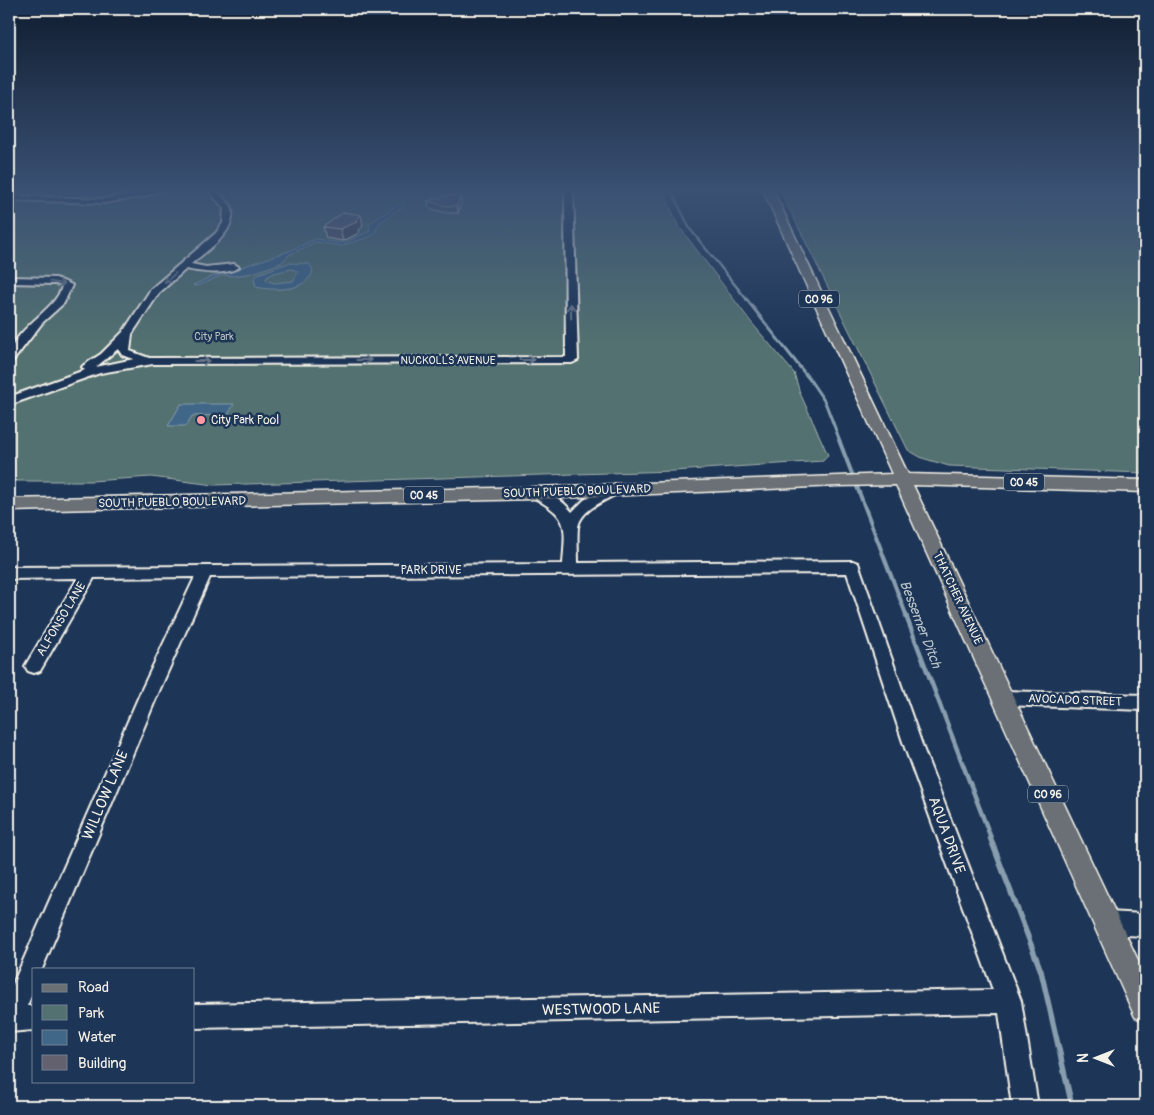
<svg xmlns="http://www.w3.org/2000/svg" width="1154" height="1115" font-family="Pangolin,sans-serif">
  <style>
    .green { fill: #537170; stroke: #a4b1ac }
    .water { fill: #406688; stroke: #889eae; fill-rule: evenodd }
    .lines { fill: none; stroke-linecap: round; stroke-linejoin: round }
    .stream-far4 { stroke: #889eae; stroke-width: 2.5 }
    .stream-far3 { stroke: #889eae; stroke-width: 3 }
    .stream-far2 { stroke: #889eae; stroke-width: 4 }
    .stream-far1 { stroke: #889eae; stroke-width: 4.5 }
    .stream { stroke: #889eae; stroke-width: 5.5 }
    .minor-casing { stroke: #f4f1e8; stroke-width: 4 }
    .major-casing { stroke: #f4f1e8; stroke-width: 3 }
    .minor { fill: #1d3557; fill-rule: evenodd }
    .major { fill: #6a7074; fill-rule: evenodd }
    .wall { fill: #56535f; stroke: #f4f1e8 }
    .shaded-wall { fill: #46444d; stroke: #f4f1e8 }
    .building { fill: #64616e; stroke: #f4f1e8 }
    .oneway { stroke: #68778a }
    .poi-dot { fill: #ff9aa2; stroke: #1d3557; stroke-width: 2 }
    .labels { text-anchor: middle; stroke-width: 5; stroke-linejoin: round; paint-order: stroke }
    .shield { fill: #1d3557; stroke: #b4b9bc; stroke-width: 1 }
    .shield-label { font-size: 11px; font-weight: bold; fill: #f4f1e8 }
    .far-park-label { font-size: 11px; fill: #bcc4be; stroke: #1d3557 }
    .far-street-label { font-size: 11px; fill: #f4f1e8; stroke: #1d3557 }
    .poi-label { font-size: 12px; fill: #f4f1e8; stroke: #1d3557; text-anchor: start }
    .street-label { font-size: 12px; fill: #f4f1e8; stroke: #1d3557 }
    .water-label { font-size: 14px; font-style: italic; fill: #b5c0c6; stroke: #1d3557 }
    .near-street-label { font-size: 15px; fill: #f4f1e8; stroke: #1d3557 }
  </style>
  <rect width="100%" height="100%" fill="#1d3557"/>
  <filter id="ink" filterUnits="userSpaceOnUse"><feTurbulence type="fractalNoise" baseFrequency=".02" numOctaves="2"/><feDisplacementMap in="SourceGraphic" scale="10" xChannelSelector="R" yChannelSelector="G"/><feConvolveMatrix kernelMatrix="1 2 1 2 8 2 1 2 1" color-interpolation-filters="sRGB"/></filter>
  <g filter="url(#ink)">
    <path class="green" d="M9,190H663L678,225L751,322L794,373L800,393L828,455L823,461L674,471L214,485L151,477L91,481H9Z
      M780,190H1145V473L949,466L922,458L908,450Z"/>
    <path class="water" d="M64,190H132C110,196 86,196 64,190Z
      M400,203L405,205L379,223L374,234L369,237L341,246L315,242L289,255L281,263L253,273L234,276L223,275L197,286L193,285L209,278L289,251L316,239L339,243L346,242L370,231L369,224Z
      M288,263L309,264L313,270C308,292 274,291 256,287L254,279L258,274ZM292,269L298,272L293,281L274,283L266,280L267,277L274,273Z
      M181,404H234L228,415L192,416L186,426H168Z"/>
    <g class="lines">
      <path class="stream-far4" d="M671,190L690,229L748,301"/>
      <path class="stream-far3" d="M747,300L810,380L825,402L840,441"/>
      <path class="stream-far2" d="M839,440L907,617"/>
      <path class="stream-far1" d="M906,616L991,838"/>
      <path class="stream" d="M990,837L1041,971L1072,1106"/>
      <g class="minor-casing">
        <path id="minor" d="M153,190H165L141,197L104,203L9,200V196L104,199Z
          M208,190H216L231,206C239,231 207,250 191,264L206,267L234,264L239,267C227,276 199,272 186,269L159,293L132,334L130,351L149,358L566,357L565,190H573L578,360L572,363L153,364L100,373L9,405V397L85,370L82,367L84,365L101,354L123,332L151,289L216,233L223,223L224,208ZM118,349L122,355L134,359L96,367Z
          M9,277L56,278L72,285L64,303L42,323L13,361L9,362C7,331 57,311 62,286L55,284L9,283Z
          M615,484L620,486L622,489L620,492C606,500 581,509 578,527C577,538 578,552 578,563L853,561L858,563L923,748L1021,1001L1038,1106H1012L999,1013L194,1028V1004L993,990L905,748L847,573L210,577L160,689L42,969H34V989L27,1006H34V1030L9,1032V993L142,689L195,577L94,578L40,671L34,673L28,671L25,666L78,578L9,579V567L563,564C566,523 569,517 531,496L529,493L531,490C545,486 564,502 572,512L584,500Z
          M1004,691L1145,695V710L1004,705L998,703L995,698L998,693Z
          M1107,912L1145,914V936L1107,934L1099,931L1096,923L1099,915Z"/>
      </g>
      <g class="major-casing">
        <path id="major" d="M763,190H773L908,474L1145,480V492L913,485L1145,975V1022L1135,1017L896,485L838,486L536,499L9,511V499L536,487L892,474Z"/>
      </g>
      <use href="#minor" class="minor"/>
      <use href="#major" class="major"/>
    </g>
    <path class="wall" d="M460,196L461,203L458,213H446L429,208L428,201Z
      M363,226L359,230V233L343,241L326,238L323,227Z"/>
    <path class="shaded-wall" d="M460,196L461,203L458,213L457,206Z
      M361,215L363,226L359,230V233L343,241L340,229L356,220Z"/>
    <path class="building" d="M447,196H460L457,206H446L428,201Z
      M344,212L361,215L356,220L357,222L340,229L323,227Z"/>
    <defs><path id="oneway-shaft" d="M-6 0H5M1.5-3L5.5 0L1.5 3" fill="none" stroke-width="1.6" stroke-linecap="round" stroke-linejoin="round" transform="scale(1.25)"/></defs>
    <g class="oneway">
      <use href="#oneway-shaft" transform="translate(170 278) rotate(138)"/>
      <use href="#oneway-shaft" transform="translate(57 283) rotate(11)"/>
      <use href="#oneway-shaft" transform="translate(571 311) rotate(-91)"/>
      <use href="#oneway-shaft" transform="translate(364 360)"/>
      <use href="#oneway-shaft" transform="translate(527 360)"/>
      <use href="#oneway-shaft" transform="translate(202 361)"/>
    </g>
  </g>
  <linearGradient id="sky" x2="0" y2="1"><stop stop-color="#101d30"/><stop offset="0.55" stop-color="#3a5174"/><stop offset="1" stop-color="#3a5174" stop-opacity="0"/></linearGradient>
  <rect width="1154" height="346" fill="url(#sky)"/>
  <circle class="poi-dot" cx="201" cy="420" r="5"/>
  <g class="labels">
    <g class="shield">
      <rect x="799" y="290.5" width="40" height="17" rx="4"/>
      <rect x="1004" y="473.5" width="40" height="17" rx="4"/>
      <rect x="404" y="486.5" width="40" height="17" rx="4"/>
      <rect x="1028" y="785.5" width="40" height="17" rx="4"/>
    </g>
    <g class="shield-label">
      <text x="819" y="303">CO 96</text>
      <text x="1024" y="486">CO 45</text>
      <text x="424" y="499">CO 45</text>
      <text x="1048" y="798">CO 96</text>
    </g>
    <g class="far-park-label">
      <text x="214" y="340">City Park</text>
    </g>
    <g class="far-street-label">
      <text x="448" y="364">NUCKOLLS AVENUE</text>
    </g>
    <g class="poi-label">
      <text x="211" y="424">City Park Pool</text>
    </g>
    <g class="street-label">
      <text transform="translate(577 491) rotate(-2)" y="4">SOUTH PUEBLO BOULEVARD</text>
      <text transform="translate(172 502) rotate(-1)" y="4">SOUTH PUEBLO BOULEVARD</text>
      <text x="431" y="574">PARK DRIVE</text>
      <text transform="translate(958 598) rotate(65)" y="4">THATCHER AVENUE</text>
      <text transform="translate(61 619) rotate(-59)" y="4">ALFONSO LANE</text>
      <text transform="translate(1075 700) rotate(2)" y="4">AVOCADO STREET</text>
    </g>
    <g class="water-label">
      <text transform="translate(921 624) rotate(69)" y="5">Bessemer Ditch</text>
    </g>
    <g class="near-street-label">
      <text transform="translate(105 795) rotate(-67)" y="5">WILLOW LANE</text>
      <text transform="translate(947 835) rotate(70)" y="5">AQUA DRIVE</text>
      <text transform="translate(601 1009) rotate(-1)" y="5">WESTWOOD LANE</text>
    </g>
  </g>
  <rect width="1154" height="1115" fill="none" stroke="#1d3557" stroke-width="30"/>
  <rect x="15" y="15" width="1124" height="1085" fill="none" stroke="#f4f1e8" stroke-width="2" filter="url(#ink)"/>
  <rect x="32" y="968" width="162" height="115" fill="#1d3557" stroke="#738091"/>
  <rect x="42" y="984" width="25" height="8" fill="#6a7074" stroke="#738091"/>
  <text x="78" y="992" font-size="15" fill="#f4f1e8">Road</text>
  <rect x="42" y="1005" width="25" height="15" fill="#537170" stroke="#738091"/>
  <text x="78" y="1018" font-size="15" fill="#f4f1e8">Park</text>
  <rect x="42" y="1030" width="25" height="15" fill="#406688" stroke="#738091"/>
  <text x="78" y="1042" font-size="15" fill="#f4f1e8">Water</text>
  <rect x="42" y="1055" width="25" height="15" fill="#64616e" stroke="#738091"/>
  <text x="78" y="1068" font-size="15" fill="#f4f1e8">Building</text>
  <g transform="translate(1096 1058) rotate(270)" stroke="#1d3557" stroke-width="4" paint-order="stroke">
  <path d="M0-4L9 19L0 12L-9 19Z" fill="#f4f1e8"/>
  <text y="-8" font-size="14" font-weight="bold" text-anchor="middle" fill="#f4f1e8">N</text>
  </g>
</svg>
